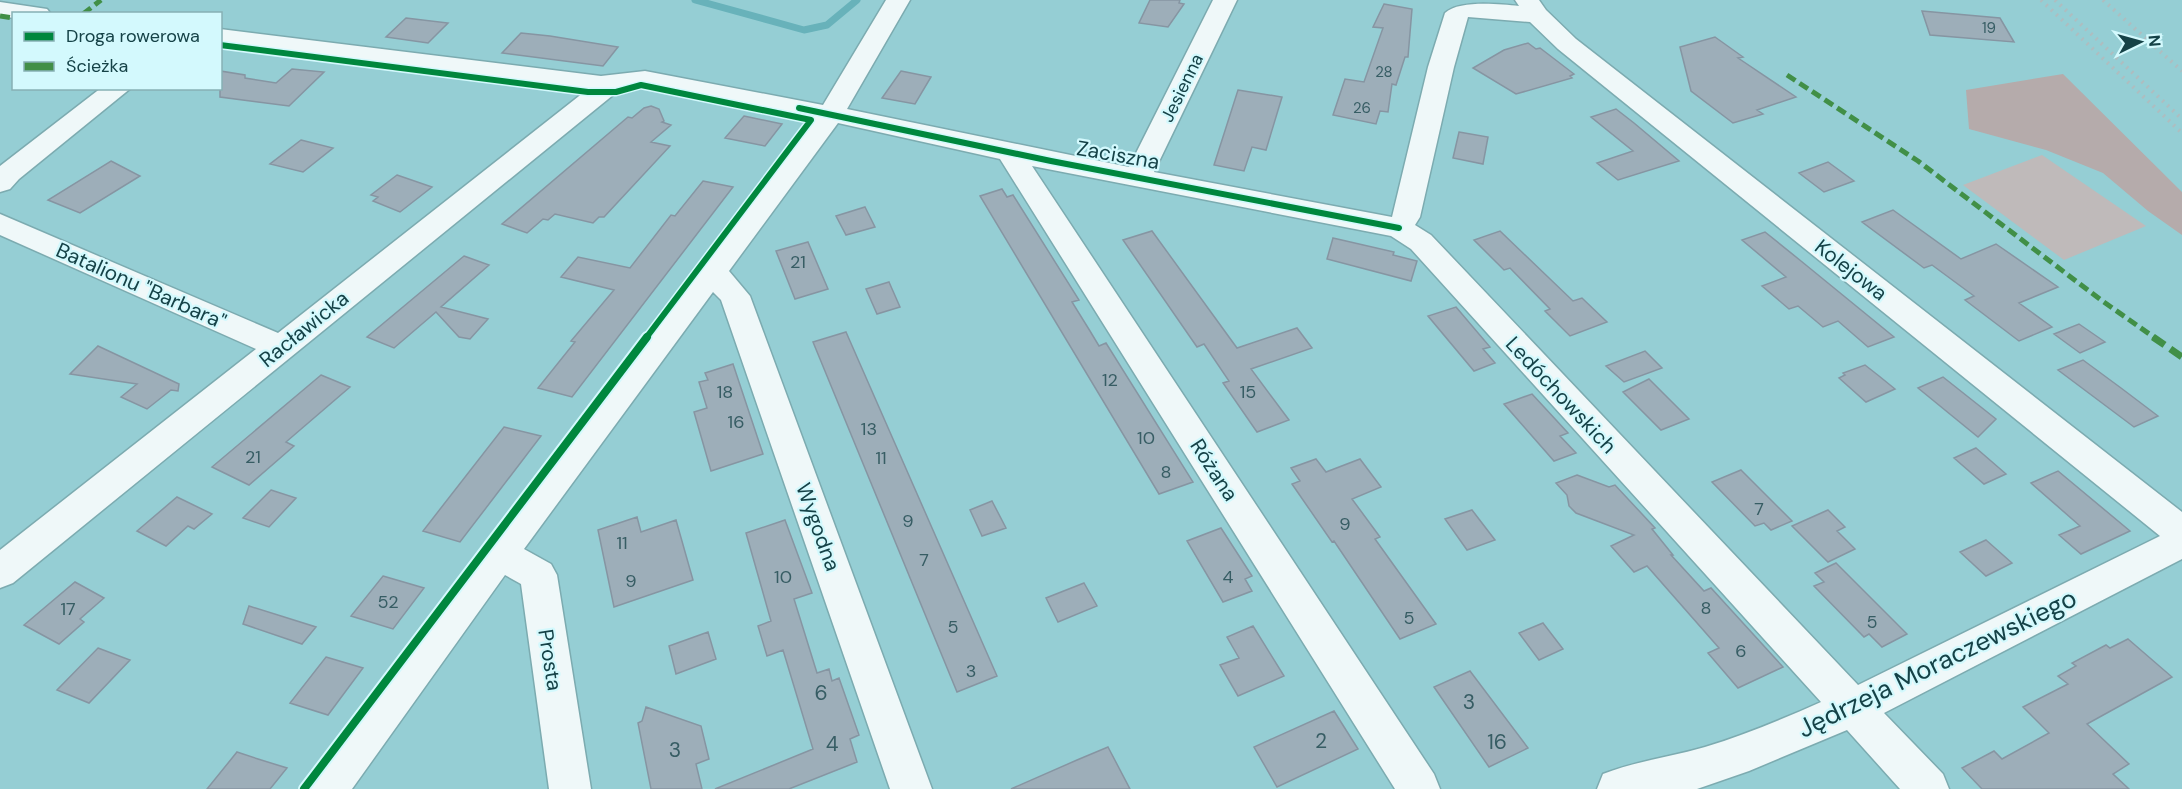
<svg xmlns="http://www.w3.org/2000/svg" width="2182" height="789" font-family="'DM Sans',sans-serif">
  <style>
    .green { fill: #bfbaba }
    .forest { fill: #b5abab }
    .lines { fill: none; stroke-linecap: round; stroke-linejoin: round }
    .stream { stroke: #68b2ba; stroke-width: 7 }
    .building { fill: #9daeb9; stroke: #8695a2; stroke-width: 1.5 }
    .minor-casing { stroke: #7cabb0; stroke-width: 3 }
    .minor { fill: #eff8f9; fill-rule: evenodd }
    .rail { stroke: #aebdc0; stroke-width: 4; stroke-dasharray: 2 5; stroke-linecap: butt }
    .quiet-far1 { stroke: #418f47; stroke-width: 5; stroke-dasharray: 10 5; stroke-linecap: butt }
    .quiet { stroke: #418f47; stroke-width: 7; stroke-dasharray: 14 7; stroke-linecap: butt }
    .cycleway-far1-casing { stroke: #d3f9fd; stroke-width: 9 }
    .cycleway-casing { stroke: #d3f9fd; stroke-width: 12 }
    .cycleway-far1 { stroke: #00873e; stroke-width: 6 }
    .cycleway { stroke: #00873e; stroke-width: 8 }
    .labels { text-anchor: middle; stroke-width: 4.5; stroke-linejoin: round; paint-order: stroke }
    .far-number-label { font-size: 15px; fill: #375d64 }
    .far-street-label { font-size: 18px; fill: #154247; stroke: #d3f9fd }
    .number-label { font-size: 18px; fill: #375d64 }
    .street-label { font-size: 21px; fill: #154247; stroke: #d3f9fd }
    .near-number-label { font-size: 21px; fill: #375d64 }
    .near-street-label { font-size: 26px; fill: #154247; stroke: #d3f9fd }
  </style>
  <rect width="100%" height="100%" fill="#95ced4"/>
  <path class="green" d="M2042,155L2146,226L2064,260L1963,185Z"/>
  <path class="forest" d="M2063,74L2182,192V235L2148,211L2103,173L2046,150L1969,129L1966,90Z"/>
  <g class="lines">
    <path class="stream" d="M695,0L804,30L827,25L857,0"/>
  </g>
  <path class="building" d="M1150,0H1180L1179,3L1184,4L1168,27L1139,23Z
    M1384,4L1412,9L1408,57H1405L1396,85L1392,84L1388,112L1380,111L1376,124L1333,115L1345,79L1364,82L1383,28L1373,27Z
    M1922,11L2000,18L2014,42L1930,35Z
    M406,18L448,23L428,43L386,37Z
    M521,33L550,36L618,47L603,66L502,53Z
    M1715,37L1743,57L1738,58L1796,97L1757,110L1763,114L1733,123L1691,91L1680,47Z
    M1528,43L1536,49L1540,48L1574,74L1570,76L1572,78L1516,94L1473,68L1504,50Z
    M292,69L324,72L289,106L220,97V71L245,75V78L276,83Z
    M901,71L931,77L915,104L882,98Z
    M1238,90L1282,97L1266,150L1252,147L1244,171L1214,165Z
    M651,106L659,109L664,121L662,122L671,125L651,142L670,146L604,217H599L593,223L555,214L548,220L543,219L527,233L502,224L628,117L632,118L644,108Z
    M1616,109L1634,123L1679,161L1618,180L1597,163L1633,151L1591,117Z
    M744,116L782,124L765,146L725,138Z
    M1459,132L1488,137L1483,164L1453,158Z
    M301,140L333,148L303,172L270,164Z
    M111,161L140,176L80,213L48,200Z
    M1828,162L1854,181L1824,192L1799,173Z
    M397,175L432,187L400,212L373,201L378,197L371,195Z
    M703,181L733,187L572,397L538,388L575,342L571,341L614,290L561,277L578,257L630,268L671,215L675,216Z
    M1002,189L1007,197L1013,195L1079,300L1072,302L1090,331L1099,346L1106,343L1193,482L1159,494L980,196Z
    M865,207L875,227L846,235L836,216Z
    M1893,210L1961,259L1996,244L2058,287L2019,303L2052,327L2019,341L1965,300L1974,296L1932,265L1924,268L1862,222Z
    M1152,231L1237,348L1297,328L1312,348L1251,369L1289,420L1257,432L1223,383L1229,381L1204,344L1197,347L1123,240Z
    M1500,231L1573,301L1582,298L1607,322L1570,336L1545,311L1550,309L1510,268L1504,270L1474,240Z
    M1765,232L1801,261L1894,337L1868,347L1838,321L1823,327L1798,306L1789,309L1762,286L1786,277L1742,240Z
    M1333,238L1394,252L1393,255L1417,261L1411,281L1327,259Z
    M808,242L828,289L795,299L776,251Z
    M464,256L489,265L441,307L488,319L470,339L459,337L436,312L394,348L367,337Z
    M889,282L900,307L877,314L866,289Z
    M1456,307L1490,347L1483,349L1495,363L1474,371L1428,316Z
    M2079,324L2105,342L2080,353L2054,334Z
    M846,332L997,676L957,692L813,342Z
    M98,346L179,384L178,391L171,390L147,409L121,397L137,384L70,374Z
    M1645,351L1662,368L1624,382L1606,366Z
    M2083,360L2121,388L2158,416L2134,427L2058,370Z
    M733,364L763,454L711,471L694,412L707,408L699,382L708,380L705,373Z
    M1865,365L1879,376L1895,389L1866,402L1839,378L1845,375L1843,373Z
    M321,375L350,387L286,442L294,446L249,485L212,467Z
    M1943,377L1996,419L1978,437L1918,388Z
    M1649,379L1689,419L1661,430L1623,392Z
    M1532,394L1568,433L1560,436L1576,453L1554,461L1504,404Z
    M504,427L541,436L460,542L423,531Z
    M1976,448L2006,474L1984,484L1954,458Z
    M1316,459L1326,472L1360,459L1381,487L1352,499L1380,537L1375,539L1436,624L1400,639L1334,541L1332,542L1292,484L1300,481L1291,468Z
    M1741,470L1792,521L1771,530L1764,523L1755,526L1712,482Z
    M2058,471L2130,531L2081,554L2059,535L2080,526L2031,483Z
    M1577,475L1609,487L1615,485L1655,528L1652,529L1673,555H1671L1704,591L1711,588L1783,667L1738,688L1708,653L1719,648L1647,566L1634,572L1611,546L1634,535L1576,513L1569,506L1567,495L1556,483Z
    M271,490L296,498L269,527L243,518Z
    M177,497L212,514L194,529L188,526L166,546L137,531Z
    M992,501L1006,528L982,536L970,510Z
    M1472,510L1495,540L1467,550L1445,519Z
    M1828,510L1845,527L1837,531L1855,549L1828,562L1792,526Z
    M637,517L641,532L676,520L693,580L614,607L598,530Z
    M785,520L812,593L794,599L817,673L829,669L832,681L839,678L859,735L850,739L857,762L789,789H715L813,749L783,650L767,656L758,626L771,621L746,533Z
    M1221,528L1252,576L1245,579L1252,591L1223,602L1187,541Z
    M1986,540L2012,563L1986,576L1960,552Z
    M1836,563L1907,634L1882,647L1869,634L1864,637L1814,586L1824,582L1815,573Z
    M383,576L424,588L393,629L351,616Z
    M75,582L104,598L80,619L84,622L59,644L24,625Z
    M1084,583L1097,606L1058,622L1046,598Z
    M249,606L316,627L302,644L243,624Z
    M1543,623L1563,649L1539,660L1519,633Z
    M1253,626L1284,676L1238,696L1220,665L1239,658L1227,637Z
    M708,632L716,659L676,674L669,646Z
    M2128,639L2172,677L2087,724L2129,764L2113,774L2129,789H1982L1962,768L1994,751L2002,759L2049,733L2023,707L2068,684L2058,676L2076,666L2072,663L2106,645L2110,648Z
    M98,648L130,660L89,703L57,690Z
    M326,657L363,668L328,715L290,703Z
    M1470,671L1528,748L1489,767L1434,687Z
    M646,707L701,726L709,759L696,764L702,789H651L638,723L642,721Z
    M1334,711L1358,749L1277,787L1254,747Z
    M1108,747L1130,789H1011L1077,760Z
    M237,752L258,759L287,768L270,789H207Z"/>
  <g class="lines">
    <g class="minor-casing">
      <path id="minor" d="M886,0H910L847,109L1129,167L1213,0H1237L1154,172L1392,217L1428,67L1445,13C1459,0 1498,4 1519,6L1515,0H1539L1546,10L1576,39L2182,512V559L1884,713L1943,774L1949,789H1900L1847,730L1749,771L1697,789H1597L1603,774C1636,761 1671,757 1705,747C1745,735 1783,719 1821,702L1411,249L1391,236L1032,166L1434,774L1440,789H1395L1000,159L838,123L729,271L750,296L932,789H890L721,300L713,292L524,549L551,564L557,575L591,789H549L521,584L505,575L352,789H306L312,774L486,543L814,119L645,87L618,91L13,583L0,588V550L256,349L0,235V214L278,333L588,89L220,43V29L601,76L645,71L823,105ZM1468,17L1530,22L1558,49L2160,536L1858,685L1431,235L1415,225L1420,217L1454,67Z
        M0,2L47,9L51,14H14V18L0,16Z
        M101,88H131L19,179L10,189L0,192V166Z"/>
    </g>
    <use href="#minor" class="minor"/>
    <path class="rail" d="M2041,0L2182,133
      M2055,0L2182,119
      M2103,0L2182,71"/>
    <path class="quiet-far1" d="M83,14L101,0
      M0,16L14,18
      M1787,75L1918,161L2101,300L2155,338"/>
    <path class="quiet" d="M2153,337L2182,357"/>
    <g class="cycleway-far1-casing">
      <path id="cycleway-far1" d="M220,45L588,92H616L641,85L811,120L646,338
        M799,108L1051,161L1399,228"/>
    </g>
    <g class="cycleway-casing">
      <path id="cycleway" d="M304,789L647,337"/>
    </g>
    <use href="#cycleway-far1" class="cycleway-far1"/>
    <use href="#cycleway" class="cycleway"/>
  </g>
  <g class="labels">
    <g class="far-number-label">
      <text x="1989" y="33">19</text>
      <text x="1384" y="77">28</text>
      <text x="1362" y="113">26</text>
    </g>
    <g class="far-street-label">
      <text transform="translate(1182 88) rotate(-64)" y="6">Jesienna</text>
    </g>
    <g class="number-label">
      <text x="798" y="268">21</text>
      <text x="1110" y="386">12</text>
      <text x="725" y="398">18</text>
      <text x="1248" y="398">15</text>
      <text x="736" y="428">16</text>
      <text x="869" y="435">13</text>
      <text x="1146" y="444">10</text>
      <text x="253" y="463">21</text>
      <text x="881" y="464">11</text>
      <text x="1166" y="478">8</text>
      <text x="1759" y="515">7</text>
      <text x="908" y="527">9</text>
      <text x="1345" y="530">9</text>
      <text x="622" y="549">11</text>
      <text x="924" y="566">7</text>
      <text x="783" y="583">10</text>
      <text x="1228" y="583">4</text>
      <text x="631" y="587">9</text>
      <text x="388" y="608">52</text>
      <text x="1706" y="614">8</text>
      <text x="68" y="615">17</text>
      <text x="1409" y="624">5</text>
      <text x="1872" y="628">5</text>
      <text x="953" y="633">5</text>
      <text x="1741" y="657">6</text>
      <text x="971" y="677">3</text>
    </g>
    <g class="street-label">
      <text transform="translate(1118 155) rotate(10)" y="7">Zaciszna</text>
      <text transform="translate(1851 270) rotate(38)" y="7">Kolejowa</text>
      <text transform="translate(141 286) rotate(24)" y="7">Batalionu "Barbara"</text>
      <text transform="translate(304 329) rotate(-39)" y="7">Racławicka</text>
      <text transform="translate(1561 395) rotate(47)" y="7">Ledóchowskich</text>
      <text transform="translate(1214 470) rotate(57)" y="7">Różana</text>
      <text transform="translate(818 527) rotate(70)" y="7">Wygodna</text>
      <text transform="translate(550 660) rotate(81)" y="7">Prosta</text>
    </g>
    <g class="near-number-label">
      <text x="821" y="700">6</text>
      <text x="1469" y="709">3</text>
      <text x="1321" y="748">2</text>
      <text x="1497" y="749">16</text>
      <text x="832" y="751">4</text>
      <text x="675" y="757">3</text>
    </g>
    <g class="near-street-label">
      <text transform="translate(1937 663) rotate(-26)" y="9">Jędrzeja Moraczewskiego</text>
    </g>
  </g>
  <rect x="12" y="12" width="210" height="78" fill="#d3f9fd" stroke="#87b0b4" stroke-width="1.5"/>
  <rect x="24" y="32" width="30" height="9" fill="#00873e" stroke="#87b0b4" stroke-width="1.5"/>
  <text x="66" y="42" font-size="18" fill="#154247">Droga rowerowa</text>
  <rect x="24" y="62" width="30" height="9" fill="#418f47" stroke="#87b0b4" stroke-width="1.5"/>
  <text x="66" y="72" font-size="18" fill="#154247">Ścieżka</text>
  <g transform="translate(2140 42) rotate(85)" stroke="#d3f9fd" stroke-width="4.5" paint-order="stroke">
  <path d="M0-4.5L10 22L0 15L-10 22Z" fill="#154247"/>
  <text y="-9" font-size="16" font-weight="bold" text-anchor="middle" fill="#154247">N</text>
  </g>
</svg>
